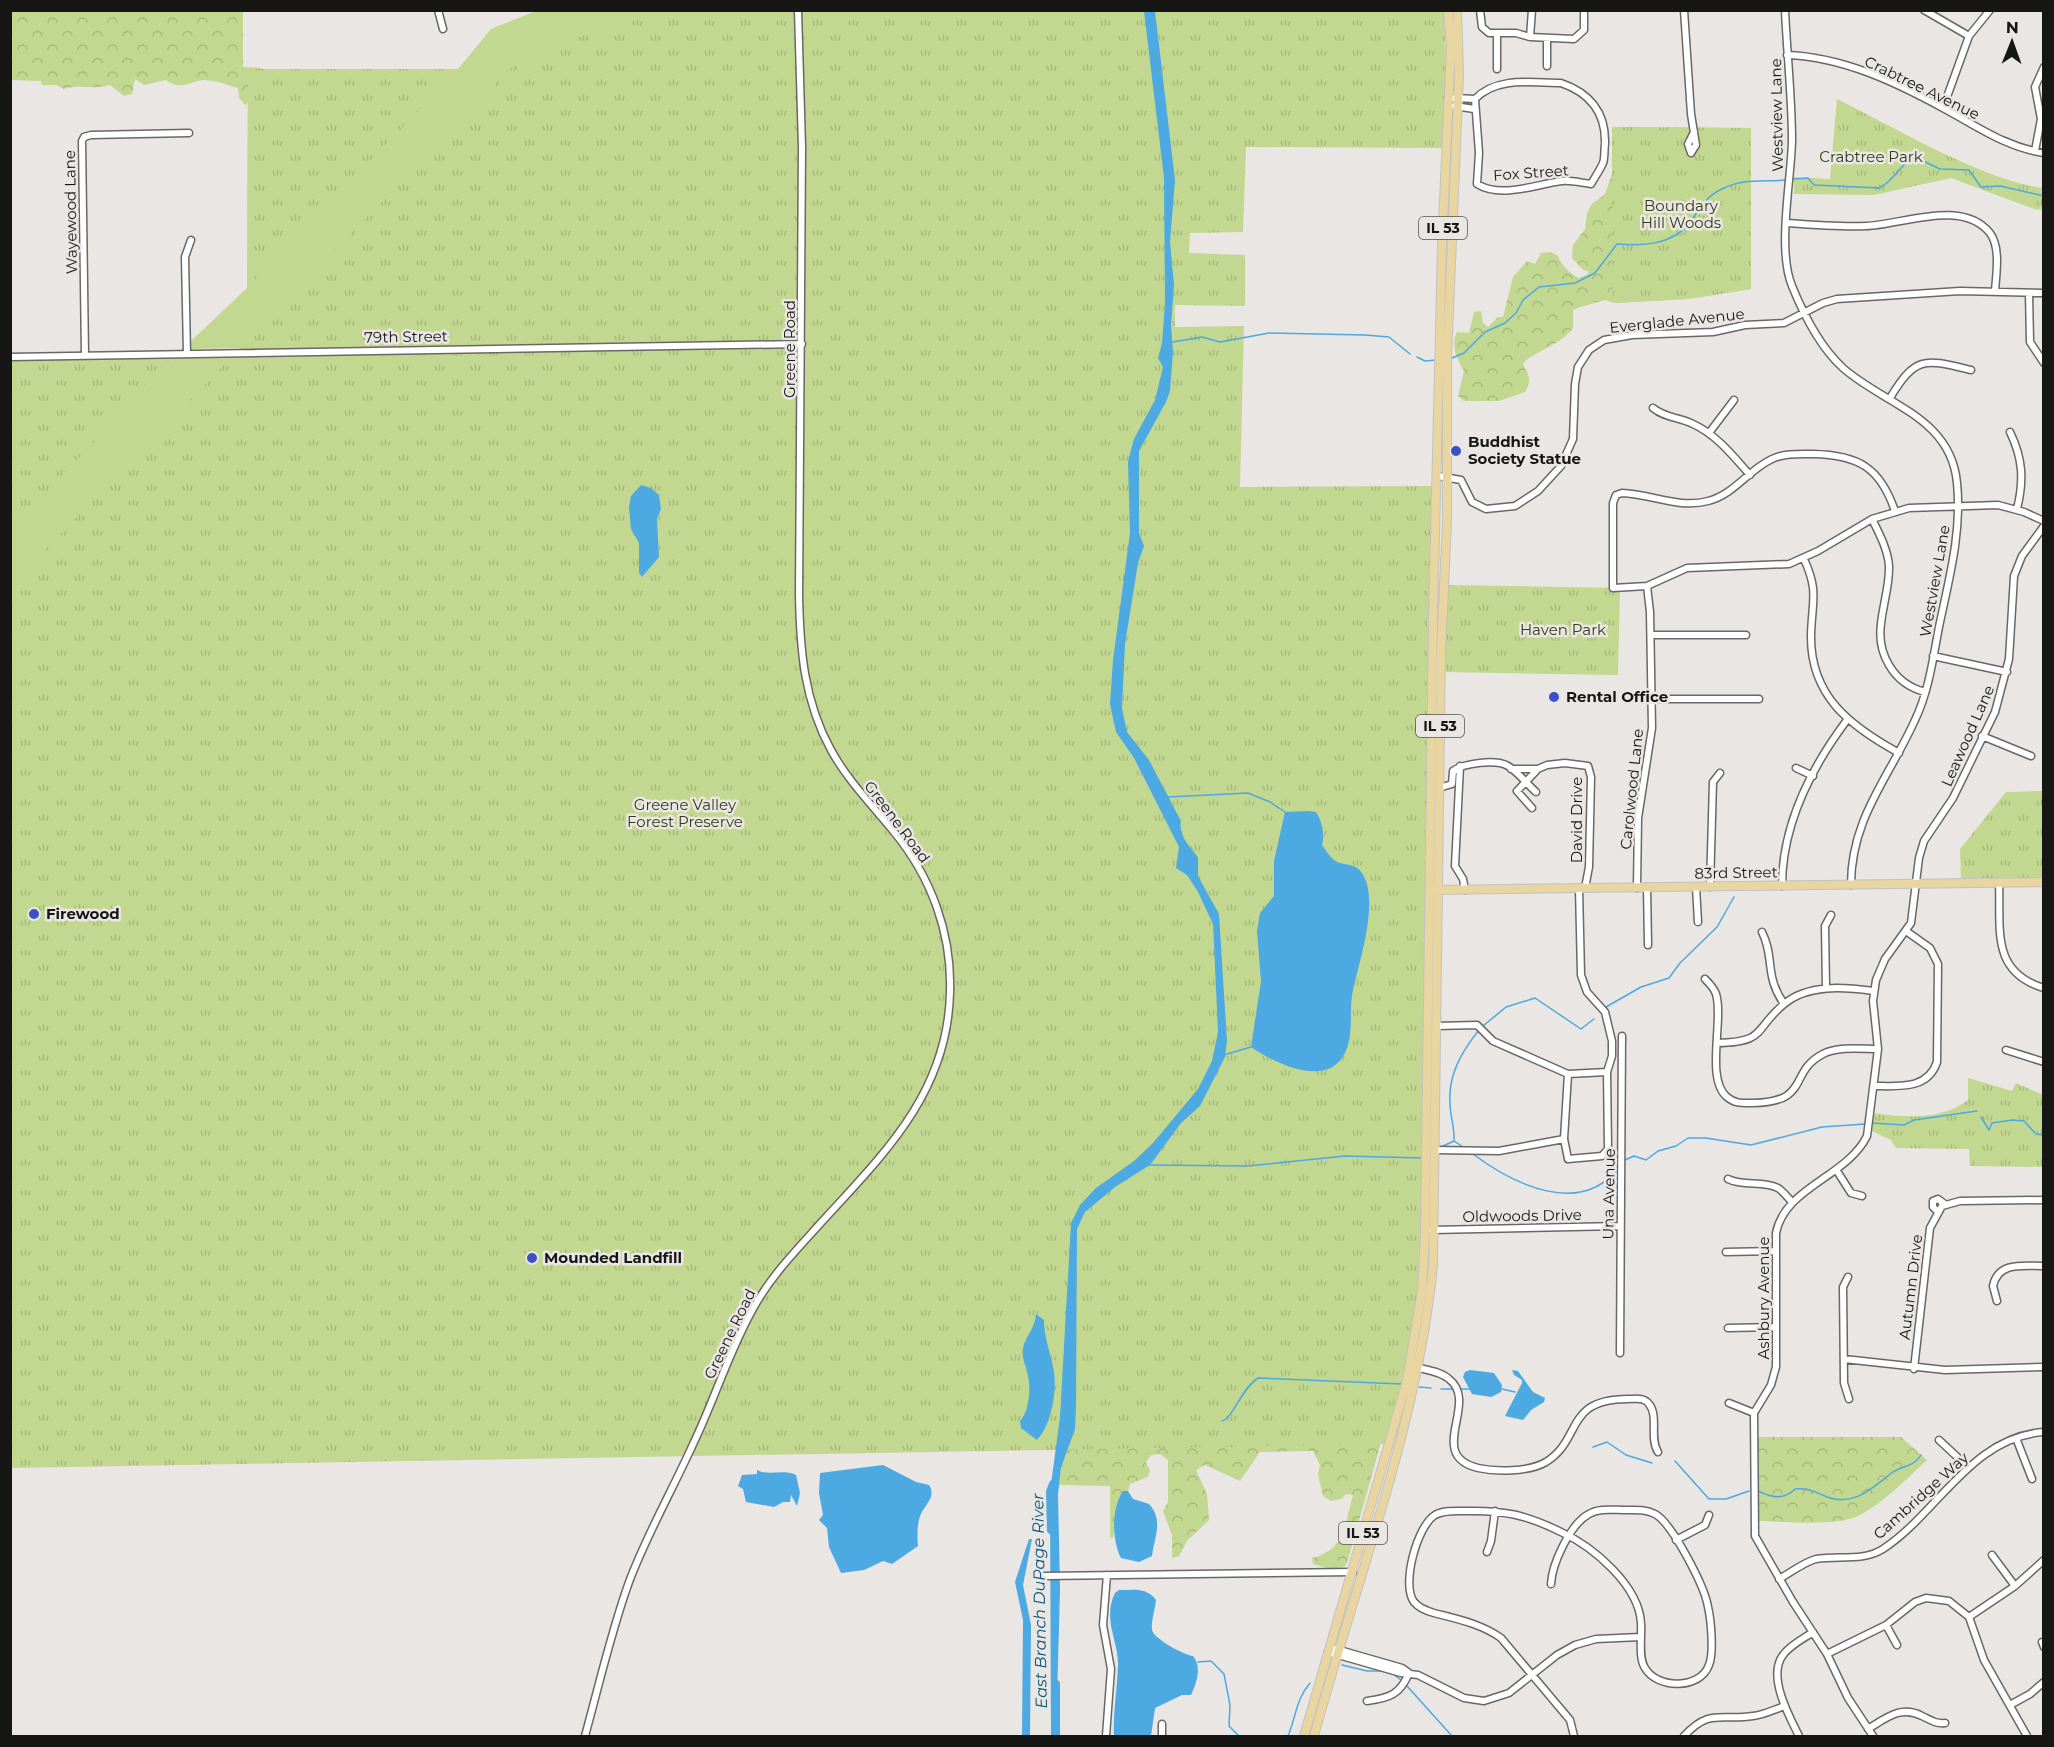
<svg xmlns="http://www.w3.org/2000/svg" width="2054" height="1747" font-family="Montserrat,sans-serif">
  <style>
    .grass { fill: #c2d890 }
    .forest { fill: url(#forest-crowns) }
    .park { fill: url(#park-tufts) }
    .water { fill: #4ca9e1 }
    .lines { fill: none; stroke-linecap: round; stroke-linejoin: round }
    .stream { stroke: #4ca9e1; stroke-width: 1.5 }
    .river { stroke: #4ca9e1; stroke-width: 8 }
    .minor-casing { stroke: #6a6865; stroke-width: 9 }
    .major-casing { stroke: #c2c2c2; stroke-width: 10 }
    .minor { stroke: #fff; stroke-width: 6 }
    .major { stroke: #e9d5a0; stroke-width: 8 }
    .poi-dot { fill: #3951c3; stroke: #e9e6e3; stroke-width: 2 }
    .labels { text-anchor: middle; stroke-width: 5; stroke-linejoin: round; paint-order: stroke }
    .shield { fill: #e9e6e3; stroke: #555453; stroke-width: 1.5 }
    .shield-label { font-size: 14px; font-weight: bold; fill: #161615 }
    .street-label { font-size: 15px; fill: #161615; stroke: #e9e6e3 }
    .park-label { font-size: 15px; fill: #323c16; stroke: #e9e6e3 }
    .poi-label { font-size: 15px; font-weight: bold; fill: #161615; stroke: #e9e6e3; text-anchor: start }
    .water-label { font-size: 16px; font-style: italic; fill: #075378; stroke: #e9e6e3 }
  </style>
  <defs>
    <pattern id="forest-crowns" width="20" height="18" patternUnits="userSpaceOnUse" patternTransform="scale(1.5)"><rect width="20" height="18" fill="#c2d890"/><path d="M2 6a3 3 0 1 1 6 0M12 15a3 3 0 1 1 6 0" fill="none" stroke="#a6b97b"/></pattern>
    <pattern id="park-tufts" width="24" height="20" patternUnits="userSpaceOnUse" patternTransform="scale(1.5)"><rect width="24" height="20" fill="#c2d890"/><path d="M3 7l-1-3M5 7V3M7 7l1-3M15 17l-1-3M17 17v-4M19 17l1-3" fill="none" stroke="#a6b97b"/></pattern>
  </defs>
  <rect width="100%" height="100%" fill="#e9e6e3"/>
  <path class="grass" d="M536,11H785L242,348L191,349L189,343L247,288L248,69H458L491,29Z
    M233,357L211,380L11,606V388L144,391L176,358Z"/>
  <path class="forest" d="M243,10V67L261,68L268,73L252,100L245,105L239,98L238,88C227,85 213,79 203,80C188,82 181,91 166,80L144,85L135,79L132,94L124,96L110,85C95,90 79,84 64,89L56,85H42L41,81L11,80V11Z
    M1612,127L1751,128V289L1688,299L1613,303L1606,300C1600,301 1577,308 1573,310V328C1559,347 1531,352 1523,364C1529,376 1532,380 1525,392L1499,401H1464L1458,396L1464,371C1457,359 1450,346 1457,332L1469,333L1474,312L1481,311L1483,323L1488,327L1498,317H1503L1513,277L1527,261L1535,264L1541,253L1551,252L1558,256C1561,265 1571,275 1579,278L1588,274V271L1583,270L1572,258L1573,245L1585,229L1587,213L1592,204L1605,194L1612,174Z
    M1075,1429L1382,1439L1347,1563L1344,1567L1330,1569L1313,1564L1312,1558C1346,1550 1344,1524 1353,1495L1346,1494L1341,1499L1331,1501L1323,1496L1318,1474L1320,1465L1313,1451L1260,1452L1240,1481L1205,1465L1196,1470L1207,1494L1209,1520L1187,1541L1179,1556L1172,1558V1535L1163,1511L1168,1502V1460L1160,1454L1151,1455L1146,1462L1150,1471L1148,1477L1130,1484L1128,1491L1121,1494L1113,1538L1110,1537V1486L1059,1485L1061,1468Z
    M1756,1437H1901L1927,1460C1906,1479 1884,1503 1858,1516C1834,1527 1784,1521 1756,1521Z"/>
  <path class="park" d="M640,11H1444L1446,52L1442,148L1246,147L1243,232L1190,233L1189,253L1245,255V306L1175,305V327L1244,326L1240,487L1435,486L1420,1250L1416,1320L1387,1444L11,1468L10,586L513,66Z
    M248,69H459L247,288L248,82Z
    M1837,99C1894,127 1982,180 2043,188V210L2034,209L1951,178L1874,195L1794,194V177L1830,179Z
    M1612,127L1751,128V289L1688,299L1613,303Z
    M86,358H176L11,528V360Z
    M1448,585L1620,588L1618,675L1444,672Z
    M2043,791V878L1961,879L1960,849L2006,792Z
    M1968,1078L2012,1091L2016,1083L2043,1095V1167L1970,1166L1969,1149L1896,1148L1891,1140L1872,1131L1874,1113C1907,1118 1941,1120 1968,1100Z"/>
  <path class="water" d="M1144,11H1155L1175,180L1170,242L1174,285L1171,325L1173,352L1170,391L1166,402L1139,451V533L1144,546L1138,563L1125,644L1122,708L1127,732L1149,760L1181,821C1178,835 1190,847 1198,857V876L1219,914L1227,1041L1225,1057L1200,1106L1181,1123L1150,1165L1115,1187L1085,1212L1077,1229L1076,1405L1075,1429L1061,1468L1058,1494L1060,1589L1056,1736H1051L1050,1492L1060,1417L1071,1223L1080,1205L1096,1188L1134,1161L1153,1143L1198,1089L1212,1061L1218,1032L1213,924L1198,892L1187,875L1176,868L1179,847L1134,758L1116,732L1110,704L1113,660L1130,533L1128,461L1134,439L1155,400L1163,367L1158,358L1162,343L1165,303L1164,178Z
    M641,485L651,488L659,495L661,509L657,519L659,557L642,577L639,573V543L631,529L629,507L631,496Z
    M1308,811L1316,812C1322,821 1325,835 1322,845C1326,850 1329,856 1334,860C1344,868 1358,859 1366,881C1376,910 1360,960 1353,990C1349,1008 1353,1028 1348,1045C1334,1093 1276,1064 1251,1047L1261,981L1257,931L1260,913L1274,896V861L1285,812Z
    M1036,1314L1044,1320C1044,1338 1051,1354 1054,1372C1057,1392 1051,1426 1037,1440L1021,1428L1020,1421C1029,1412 1031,1388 1028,1376C1027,1367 1021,1358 1023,1348C1025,1337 1035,1329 1036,1314Z
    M1470,1370L1494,1373L1502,1385L1501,1392L1491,1397L1472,1394L1463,1377L1465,1372Z
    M1512,1370L1518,1371L1533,1392L1545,1398L1544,1402L1531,1410L1523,1420L1505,1416L1522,1383V1380L1514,1375Z
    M883,1465L916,1482L929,1485C937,1497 924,1505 920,1516C917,1525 917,1537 918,1546L892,1564L883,1561L864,1570L841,1573L829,1547L827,1528L819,1520L823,1515L819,1493L820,1473Z
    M757,1470C767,1476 784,1469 796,1475L800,1493L797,1506L791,1495L790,1502H783L774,1507L746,1502L743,1489L738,1486L742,1475L757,1474Z
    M1123,1491H1128L1133,1499L1149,1504C1164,1520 1154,1538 1152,1556L1139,1562L1121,1558C1112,1540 1111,1509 1123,1491Z
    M1029,1539H1032L1023,1585L1031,1625L1030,1736H1022L1023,1620L1015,1582Z
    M1119,1590C1133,1590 1147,1587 1156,1600C1155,1609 1151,1621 1152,1630C1154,1639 1184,1655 1193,1656C1202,1667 1197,1682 1191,1695H1182L1155,1708L1151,1736H1114C1113,1713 1117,1690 1118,1666C1119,1641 1102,1620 1115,1593Z"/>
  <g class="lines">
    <path class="stream" d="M1794,179L1808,178L1814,185L1879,188C1895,181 1900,163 1915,157L1940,169L1969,170L1981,187L2000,186L2044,196
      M1173,342L1202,337L1220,342
      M1220,342L1269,333L1365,335L1389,337L1410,354
      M1417,357L1425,361L1436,360
      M1452,358L1464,353L1485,332L1505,323L1516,313L1523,300L1539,287L1575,283L1595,273L1617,244C1643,246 1673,245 1690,222C1700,209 1706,196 1722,189C1743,178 1763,182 1786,180
      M1168,797L1248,793L1270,802L1285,812
      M1606,1007L1641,987L1669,978L1680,963L1717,927L1734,897
      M1483,1026L1506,1007L1535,998L1581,1029L1594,1019
      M1224,1055L1251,1047
      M1981,1117L1989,1130L1992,1123L2012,1120L2024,1121L2036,1134L2044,1135
      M1872,1123L1904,1125L1914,1120L1977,1111
      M1454,1141C1455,1128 1450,1116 1450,1103C1448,1075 1462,1051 1479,1030
      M1441,1147L1454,1141L1463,1147
      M1473,1154C1513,1184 1581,1218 1619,1167
      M1625,1160L1634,1156L1646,1160L1658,1151L1676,1146L1688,1138H1706L1751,1145L1822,1127L1865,1124
      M1149,1165L1248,1166L1345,1156L1423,1158
      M1419,1387L1431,1388
      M1441,1389H1455
      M1461,1389H1470
      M1502,1389L1515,1392
      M1222,1421C1233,1418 1241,1389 1258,1378L1402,1384
      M1593,1447L1607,1442L1626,1455L1652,1463
      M1675,1461L1709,1499H1726L1749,1491
      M1758,1491C1772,1498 1784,1500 1795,1489C1809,1488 1815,1492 1827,1497C1855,1507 1873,1487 1893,1472C1903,1466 1915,1466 1921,1455
      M1198,1662L1211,1661L1224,1674L1230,1705L1229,1726L1239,1736
      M1342,1665L1367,1671H1383
      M1393,1674L1401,1680
      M1407,1686L1452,1736
      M1288,1736C1296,1717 1296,1699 1310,1683"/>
    <path class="river" d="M1051,1530L1050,1492L1053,1484
      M1056,1684V1736"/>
    <g class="minor-casing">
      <path id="minor" d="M438,10L443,29
        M1480,10L1482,27L1489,33H1516L1530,37L1574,39L1584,30V10
        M1684,10L1691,114L1696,145L1691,153L1688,144L1694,132
        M1785,10C1787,54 1792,98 1792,141C1791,182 1777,249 1792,286C1803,313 1821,348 1843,368C1885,405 1951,417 1957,483C1962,532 1949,579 1939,627C1933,658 1929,691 1915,720C1889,778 1851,818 1851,885
        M1924,10L1969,36
        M1497,34V69
        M1530,37L1532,10
        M1547,38V66
        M1787,55C1843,57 1895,82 1943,108C1977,126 2005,147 2044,153
        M1561,83C1590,93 1606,113 1605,144C1604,150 1605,158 1603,163C1600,170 1595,177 1591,184C1582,183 1571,180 1562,181C1537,184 1501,199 1477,184L1479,153L1475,99C1497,76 1533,83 1561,83Z
        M1455,98L1475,99
        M1455,106L1474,109
        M1943,108L1969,36L1990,10
        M2035,151L2041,119L2035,87L2044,67
        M1788,223C1814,225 1840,227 1866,226C1902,225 1962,198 1990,233C2001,248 1996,274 1995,292
        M2029,293L2030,342L2044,363
        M187,354L185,257L191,240
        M85,355L82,141L84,137L91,135L189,133
        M10,357L802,344
        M1890,398C1916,355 1925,359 1971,370
        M1653,408C1665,418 1679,417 1693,424C1717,435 1733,456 1750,475
        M2010,432C2023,459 2024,480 2017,509
        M1709,433L1734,400
        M1438,476L1461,480L1472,502L1486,509L1515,506L1538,491L1561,466L1573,439L1575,384L1578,367L1589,350L1604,340L1632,335L1713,332L1745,325L1784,323L1823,303L1837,299L1960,291L2044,293
        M1895,511C1880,467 1858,455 1813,454C1799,454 1785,453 1772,459C1748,470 1735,494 1708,501C1679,509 1651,494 1622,493L1616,495L1613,503V588L1647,586L1687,568L1789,564L1818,551L1872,519L1909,508L1998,505L2024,512L2044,521
        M1872,519C1879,533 1888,550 1889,566C1890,601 1869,632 1889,665C1897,679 1910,688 1925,692
        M1804,559C1819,592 1812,600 1811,635C1810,696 1850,726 1899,753
        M1651,635H1746
        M1933,656L2007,672
        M1652,699H1759
        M1982,736L2031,756
        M1460,766L1455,866L1463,879L1465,890
        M1796,768L1813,776
        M1511,769H1538
        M1439,788L1452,784L1453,771C1464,763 1496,759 1508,766C1518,772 1527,784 1536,792
        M1532,808L1517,791L1538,769L1547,765L1565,763L1588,766L1591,777L1589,867L1585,888
        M1999,883C2001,928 1990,972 2044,988
        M1782,886C1782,824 1811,768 1847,720
        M1647,887L1648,945
        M1696,887L1698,922
        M1710,887L1713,782L1720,773
        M1637,888L1638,818L1652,728L1650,612L1647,586
        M1762,932C1775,958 1764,975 1784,1004
        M1705,979C1709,983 1714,988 1716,994C1724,1019 1705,1079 1727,1097C1735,1104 1743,1103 1753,1103C1811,1102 1788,1072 1823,1054C1838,1046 1862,1049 1878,1049
        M1826,988L1825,926L1831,915
        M1436,1026L1477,1025L1493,1041L1568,1074L1607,1072
        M1717,1043C1767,1042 1753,1030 1784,1004C1808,984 1844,987 1873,991
        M2006,1050L2044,1062
        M1568,1074L1564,1139L1568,1159L1602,1156L1608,1149L1607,1072L1612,1056V1041L1605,1012L1587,992L1581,975L1579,888
        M1874,1086C1898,1086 1928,1090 1937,1062L1938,964L1930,948L1906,931
        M1434,1150L1499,1151L1564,1139
        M1837,1171L1851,1193L1862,1196
        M1728,1179C1744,1187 1762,1180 1778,1188C1783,1191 1788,1198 1792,1202
        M1938,1212L1933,1207V1201L1938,1199L1946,1205
        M1432,1230L1620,1226
        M1726,1252L1776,1251
        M1848,1277L1843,1287L1844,1383L1849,1399
        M1997,1301L1993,1286C1998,1261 2024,1266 2044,1266
        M1728,1328L1776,1327
        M1620,1353L1622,1036
        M1844,1359L1945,1370L2044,1367
        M1415,1367C1426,1370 1440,1371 1449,1379C1480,1403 1425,1455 1478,1468C1496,1472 1529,1472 1546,1462C1583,1439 1564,1399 1628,1399C1635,1399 1644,1397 1649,1404C1659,1416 1649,1438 1658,1452
        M1914,1369L1930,1228L1942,1206L1960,1201L2044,1200
        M1729,1403L1754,1413
        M2016,1438L2032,1479
        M1939,1440L1968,1467
        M1676,1540L1705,1525L1709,1515
        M1487,1552L1491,1541L1495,1511
        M1992,1555L2015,1586
        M1045,1576L1353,1572
        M1779,1579C1790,1573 1804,1562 1816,1559C1839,1555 1862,1562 1883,1549C1938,1513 1971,1437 2044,1432
        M1551,1584C1552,1564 1570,1524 1589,1514C1599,1508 1612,1510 1624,1510C1635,1510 1645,1509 1655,1514C1672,1523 1705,1587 1708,1607C1711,1620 1714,1653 1709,1665C1700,1690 1657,1689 1645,1668C1638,1658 1642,1636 1641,1623C1639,1586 1594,1547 1561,1532C1527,1515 1504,1510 1466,1511C1456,1511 1444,1510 1435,1515C1417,1526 1401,1585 1414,1602C1419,1608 1427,1611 1434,1613C1457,1619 1482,1624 1501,1638L1570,1720L1574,1736
        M1969,1617L2015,1586L2044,1560
        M1886,1625L1897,1645
        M2042,1642L2044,1647
        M1336,1649L1402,1668L1409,1673
        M1328,1652L1401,1673L1418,1675L1464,1698L1484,1701L1509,1693L1557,1655L1575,1645L1596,1639L1641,1637
        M1827,1654L1886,1625L1915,1602L1926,1598L1949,1601L1969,1617L1984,1660L2027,1736
        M1367,1701C1389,1698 1400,1695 1409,1673
        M2010,1705L2030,1694L2044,1682
        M1162,1724V1736
        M1868,1729C1886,1718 1901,1705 1922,1716C1931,1720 1935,1724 1945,1723
        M585,1736C599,1685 611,1632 629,1582C647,1534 673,1489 694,1442C715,1398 730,1349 754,1307C769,1280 789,1258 809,1236C875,1162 948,1099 950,992C952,933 931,877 894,832C872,805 848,781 831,750C804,701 800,650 799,595L802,147L798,10
        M1106,1736L1111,1669L1103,1625L1107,1575
        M1684,1736C1710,1708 1720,1721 1753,1716C1764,1715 1775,1709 1785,1706
        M1799,1736C1789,1716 1767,1676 1783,1655C1790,1645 1803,1639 1813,1632
        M1873,1736L1848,1698L1827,1654L1793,1602L1755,1536L1754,1413L1771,1385L1776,1367V1233C1785,1187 1847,1177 1867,1136L1878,1049L1873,1001L1876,980L1885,959L1911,923L1919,858L1924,841L1953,798L1995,712L2009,659L2014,576L2022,556L2044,526"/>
    </g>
    <g class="major-casing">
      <path id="major" d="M1433,890L2044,882
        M1304,1736L1407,1381L1422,1291L1425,1234L1433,619L1442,246L1451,46L1448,10
        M1314,1736C1356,1581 1417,1427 1433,1266L1441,651L1447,522V357L1459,74L1457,10"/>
    </g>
    <use href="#minor" class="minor"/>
    <use href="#major" class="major"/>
  </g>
  <g class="poi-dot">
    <circle cx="1456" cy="451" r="6"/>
    <circle cx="1554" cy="697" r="6"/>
    <circle cx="34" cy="914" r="6"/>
    <circle cx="532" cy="1258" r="6"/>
  </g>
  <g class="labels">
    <g class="shield">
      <rect x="1419" y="217" width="48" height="22" rx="4.5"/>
      <rect x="1416" y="715" width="48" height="22" rx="4.5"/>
      <rect x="1339" y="1522" width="48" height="22" rx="4.5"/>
    </g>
    <g class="shield-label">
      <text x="1443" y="233">IL 53</text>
      <text x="1440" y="731">IL 53</text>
      <text x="1363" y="1538">IL 53</text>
    </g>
    <g class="street-label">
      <text transform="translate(1922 88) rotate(26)" y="5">Crabtree Avenue</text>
      <text transform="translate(1777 115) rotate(-91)" y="5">Westview Lane</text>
      <text transform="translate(1531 173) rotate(-4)" y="5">Fox Street</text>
      <text transform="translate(71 212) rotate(-91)" y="5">Wayewood Lane</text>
      <text transform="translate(1677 321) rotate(-6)" y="5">Everglade Avenue</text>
      <text transform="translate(406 337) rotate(-1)" y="5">79th Street</text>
      <text transform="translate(790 349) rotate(-90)" y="5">Greene Road</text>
      <text transform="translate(1935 581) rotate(-80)" y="5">Westview Lane</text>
      <text transform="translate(1968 736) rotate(-66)" y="5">Leawood Lane</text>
      <text transform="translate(1632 789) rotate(-84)" y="5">Carolwood Lane</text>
      <text transform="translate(1577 820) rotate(-90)" y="5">David Drive</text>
      <text transform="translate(897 822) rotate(53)" y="5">Greene Road</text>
      <text transform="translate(1736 873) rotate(-1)" y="5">83rd Street</text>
      <text transform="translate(1609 1194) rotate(-89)" y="5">Una Avenue</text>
      <text transform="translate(1522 1216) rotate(-1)" y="5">Oldwoods Drive</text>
      <text transform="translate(1911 1287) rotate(-83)" y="5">Autumn Drive</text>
      <text transform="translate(1764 1298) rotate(-90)" y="5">Ashbury Avenue</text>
      <text transform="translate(730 1334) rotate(-64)" y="5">Greene Road</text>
      <text transform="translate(1921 1496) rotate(-42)" y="5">Cambridge Way</text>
    </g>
    <g class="park-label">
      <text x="1871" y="162">Crabtree Park</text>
      <text x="1681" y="211">Boundary<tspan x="1681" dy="17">Hill Woods</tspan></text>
      <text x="1563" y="635">Haven Park</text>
      <text x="685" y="810">Greene Valley<tspan x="685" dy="17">Forest Preserve</tspan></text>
    </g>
    <g class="poi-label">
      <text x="1468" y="447">Buddhist<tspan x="1468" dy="17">Society Statue</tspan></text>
      <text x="1566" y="702">Rental Office</text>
      <text x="46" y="919">Firewood</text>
      <text x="544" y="1263">Mounded Landfill</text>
    </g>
    <g class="water-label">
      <text transform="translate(1039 1601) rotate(-91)" y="6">East Branch DuPage River</text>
    </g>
  </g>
  <rect width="2054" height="1747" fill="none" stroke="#161615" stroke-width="24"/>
  <g transform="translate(2012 42) rotate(1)" stroke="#e9e6e3" stroke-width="4.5" paint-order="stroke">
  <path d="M0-4.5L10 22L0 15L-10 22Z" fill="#161615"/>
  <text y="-9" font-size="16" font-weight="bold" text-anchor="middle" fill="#161615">N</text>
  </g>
</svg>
